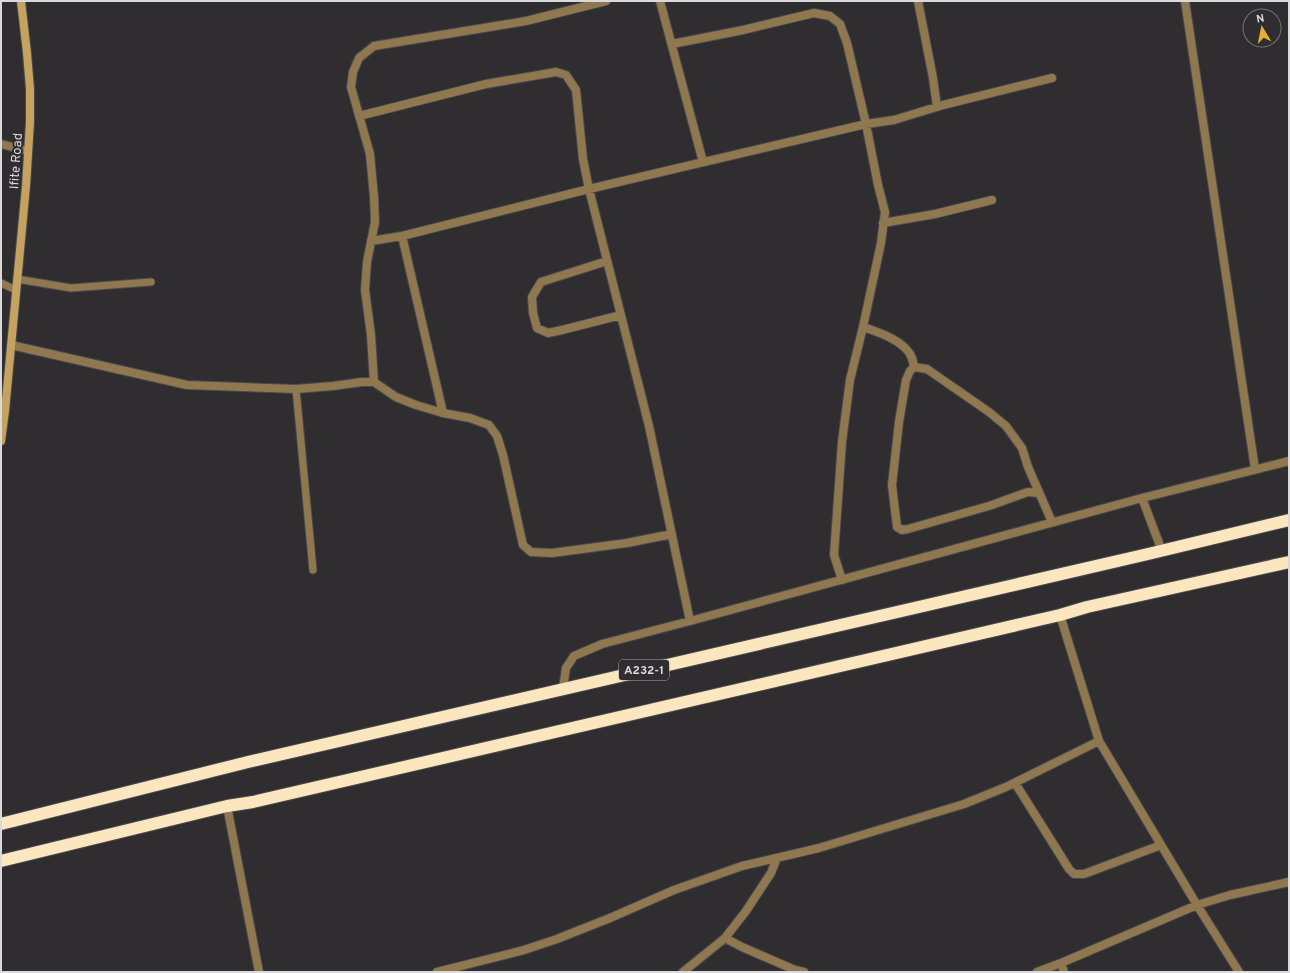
<svg xmlns="http://www.w3.org/2000/svg" width="1290" height="973" font-family="Overpass,sans-serif">
  <style>
    .lines { fill: none; stroke-linecap: round; stroke-linejoin: round }
    .lane-casing { stroke: #4a494b; stroke-width: 9 }
    .street-casing { stroke: #4a494b; stroke-width: 10 }
    .secondary-casing { stroke: #4a494b; stroke-width: 10 }
    .highway-casing { stroke: #4a494b; stroke-width: 14 }
    .lane { stroke: #8f7850; stroke-width: 7 }
    .street { stroke: #8f7850; stroke-width: 8 }
    .secondary { stroke: #c6a260; stroke-width: 8 }
    .highway { stroke: #fce6bf; stroke-width: 12 }
    .labels { text-anchor: middle; stroke-width: 4; stroke-linejoin: round; paint-order: stroke }
    .shield { fill: #2f2d30; stroke: #a7a5a8; stroke-width: 1 }
    .shield-label { font-size: 12px; font-weight: bold; fill: #dad9db }
    .street-label { font-size: 13px; fill: #dad9db; stroke: #2f2d30 }
  </style>
  <rect width="100%" height="100%" fill="#2f2d30"/>
  <g class="lines">
    <g class="lane-casing">
      <path id="lane" d="M17,279L71,288L151,282
        M1,283L16,290
        M296,389L313,570"/>
    </g>
    <g class="street-casing">
      <path id="street" d="M660,1L703,162
        M918,1L933,78L937,107
        M1185,1L1255,469
        M672,44L743,30L814,13L830,16L840,24L847,43L866,124L878,185L885,212L881,243L863,327L850,380L842,442L834,555L842,580
        M359,116L486,84L556,72L566,75L576,90L583,159L589,189L649,426L690,621
        M1,144L28,151
        M883,223L935,214L992,200
        M402,236L443,413
        M371,241L402,236L589,189L866,124L894,120L943,105L1052,78
        M607,261L541,282L532,297L533,313L537,328L548,333L562,330L621,315
        M863,327C877,332 897,338 907,350C912,355 913,361 914,367
        M11,345L187,385L296,389L333,386L362,382H374L396,397L416,405L443,413L470,418L489,425L497,436L503,455L523,545L531,552L552,553L627,543L672,534
        M374,382L371,335L365,290L367,262L375,222L374,197L370,154L351,87L353,72L359,58L374,46L526,21L606,1
        M1038,493L1028,492L989,506L908,529L902,530L897,527L892,485L899,422L906,380L910,371L914,367L927,369L989,412L1006,426L1022,448L1028,467L1052,522
        M1142,498L1162,551
        M1060,615L1099,741L1197,905L1239,972
        M563,688L566,668L574,656L602,644L690,621L1142,498L1289,461
        M1015,783L1069,869L1074,874H1084L1161,845
        M227,806L259,972
        M725,938L742,947L795,970L804,972
        M1061,963L1064,972
        M437,972L524,950L557,939L610,918L674,890L742,866L819,848L964,804L1006,787L1099,741
        M683,972L725,938L746,911L771,873L777,858
        M1037,972L1061,963L1197,905L1230,895L1289,882"/>
    </g>
    <g class="secondary-casing">
      <path id="secondary" d="M1,441L5,411L26,186L30,122V89L27,53L21,1"/>
    </g>
    <g class="highway-casing">
      <path id="highway" d="M1,824L248,762L1148,554L1289,520
        M1,861L227,806L253,802L1060,615L1087,607L1289,562"/>
    </g>
    <use href="#lane" class="lane"/>
    <use href="#street" class="street"/>
    <use href="#secondary" class="secondary"/>
    <use href="#highway" class="highway"/>
  </g>
  <g class="labels">
    <rect class="shield" x="619" y="660" width="50" height="20" rx="3"/>
    <g class="shield-label">
      <text x="644" y="674">A232-1</text>
    </g>
    <g class="street-label">
      <text transform="translate(15 161) rotate(-86)" y="5">Ifite Road</text>
    </g>
  </g>
  <rect width="1290" height="973" fill="none" stroke="#dad9db" stroke-width="4"/>
  <g transform="translate(1262 28) rotate(350)"><circle r="19" fill="#2f2d30" stroke="#737274"/>
  <path d="M0-3L7 15L0 10L-7 15Z" fill="#e6ad36"/>
  <text y="-6" font-size="11" font-weight="bold" text-anchor="middle" fill="#dad9db">N</text>
  </g>
</svg>
